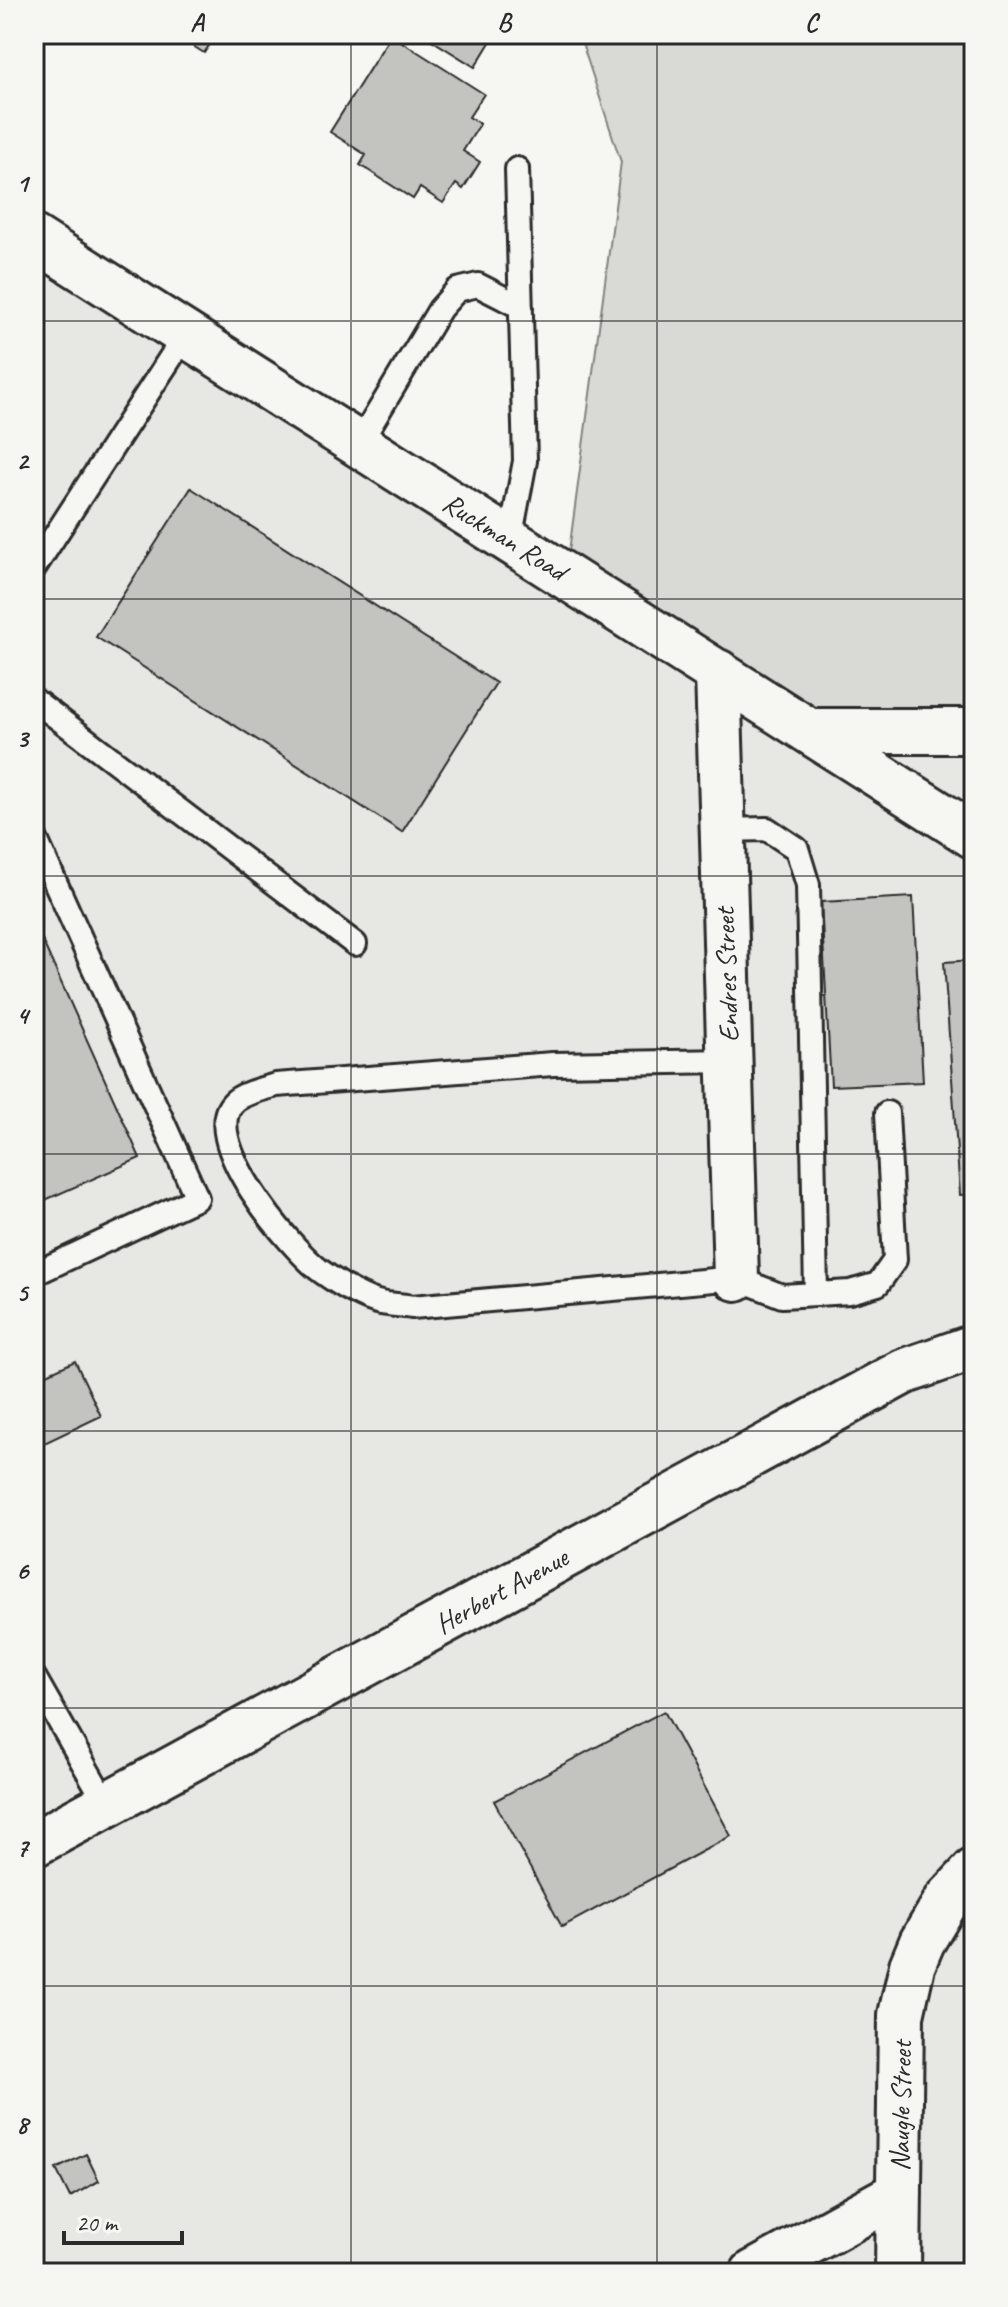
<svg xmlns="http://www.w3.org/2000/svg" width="1008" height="2307" font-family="Caveat,sans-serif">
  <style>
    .built { fill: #e7e7e3 }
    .green { fill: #d9d9d5; stroke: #828280; stroke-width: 2 }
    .building { fill: #c3c3c0; stroke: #2b2b2b; stroke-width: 2 }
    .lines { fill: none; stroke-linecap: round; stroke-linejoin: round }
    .lane-casing { stroke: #2b2b2b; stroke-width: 28 }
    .street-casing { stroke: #2b2b2b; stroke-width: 50 }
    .lane { stroke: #f6f6f2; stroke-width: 22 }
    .street { stroke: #f6f6f2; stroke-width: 44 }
    .grid { fill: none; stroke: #2b2b2b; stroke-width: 2; stroke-opacity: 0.55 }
    .labels { text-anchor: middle; stroke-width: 7; stroke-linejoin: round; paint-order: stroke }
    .street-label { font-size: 28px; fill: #2b2b2b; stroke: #f6f6f2 }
    .neatline { fill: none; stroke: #2b2b2b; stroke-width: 3 }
    .grid-label { font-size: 26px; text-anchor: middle; font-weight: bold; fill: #2b2b2b }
  </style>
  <rect width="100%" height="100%" fill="#f6f6f2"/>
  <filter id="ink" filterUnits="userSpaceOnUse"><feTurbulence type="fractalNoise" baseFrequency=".0125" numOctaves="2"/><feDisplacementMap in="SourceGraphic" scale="16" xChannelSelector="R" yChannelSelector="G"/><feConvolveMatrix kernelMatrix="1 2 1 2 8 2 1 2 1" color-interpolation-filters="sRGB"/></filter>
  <g filter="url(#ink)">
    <path class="built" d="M34,216L568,559L974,713V2273H34Z"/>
    <path class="green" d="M579,34H974V713H812L568,559L621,162Z"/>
    <path class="building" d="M174,34H217L204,53Z
      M422,34H495L475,67Z
      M391,35L484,94L469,117L480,124L463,151L480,162L463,189L456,184L443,203L420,188L413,199L360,165L366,155L330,132Z
      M191,488L496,683L402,832L96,637Z
      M913,897L923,1082L831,1086L821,902Z
      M34,922L140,1158L34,1205Z
      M974,960V1194L960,1195L944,962Z
      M75,1361L101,1416L34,1448V1380Z
      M664,1711L731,1836L562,1927L494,1801Z
      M86,2154L99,2181L70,2197L56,2169Z"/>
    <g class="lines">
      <g class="lane-casing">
        <path id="lane" d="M359,444L440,309L457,290L478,285L521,307
          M510,540L525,461L517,169
          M34,568L186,334
          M34,700L355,944
          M722,830L767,829L797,849L808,885L816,1294
          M34,835L197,1198L34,1274
          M729,1061L553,1064L276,1085C263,1089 247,1092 236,1100C193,1134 292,1251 322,1272C339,1284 361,1298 381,1303C391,1305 402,1305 412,1307L736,1278L782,1296L850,1292L878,1284L895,1260L887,1113
          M34,1677L107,1805"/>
      </g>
      <g class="street-casing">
        <path id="street" d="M34,238L974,836
          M718,672L736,1278
          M810,731H974
          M34,1844L903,1372L974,1347
          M753,2273L899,2193
          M898,2273L901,2015L912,1966L922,1942L947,1900L974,1871"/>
      </g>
      <use href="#lane" class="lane"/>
      <use href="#street" class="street"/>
    </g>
  </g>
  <path class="grid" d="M351,34V2273M657,34V2273M34,321H974M34,599H974M34,876H974M34,1154H974M34,1431H974M34,1708H974M34,1986H974"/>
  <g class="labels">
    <g class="street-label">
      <text transform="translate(505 536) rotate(32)" y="10">Ruckman Road</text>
      <text transform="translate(726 975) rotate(-92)" y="10">Endres Street</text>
      <text transform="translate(501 1590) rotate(-29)" y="10">Herbert Avenue</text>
      <text transform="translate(900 2106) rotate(-89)" y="10">Naugle Street</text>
    </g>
  </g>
  <rect width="1008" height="2307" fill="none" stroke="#f6f6f2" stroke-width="88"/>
  <path d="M64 2231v12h118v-12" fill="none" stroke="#2b2b2b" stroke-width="4"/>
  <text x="76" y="2231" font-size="24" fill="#2b2b2b" stroke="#f6f6f2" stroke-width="6" paint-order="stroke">20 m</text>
  <rect x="44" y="44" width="920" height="2219" class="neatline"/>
  <g class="grid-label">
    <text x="197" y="31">A</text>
    <text x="504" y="31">B</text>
    <text x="811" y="31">C</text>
    <text x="22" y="192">1</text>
    <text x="22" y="469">2</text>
    <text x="22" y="747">3</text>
    <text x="22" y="1024">4</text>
    <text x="22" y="1301">5</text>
    <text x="22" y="1579">6</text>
    <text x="22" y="1856">7</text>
    <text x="22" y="2133">8</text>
  </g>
</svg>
